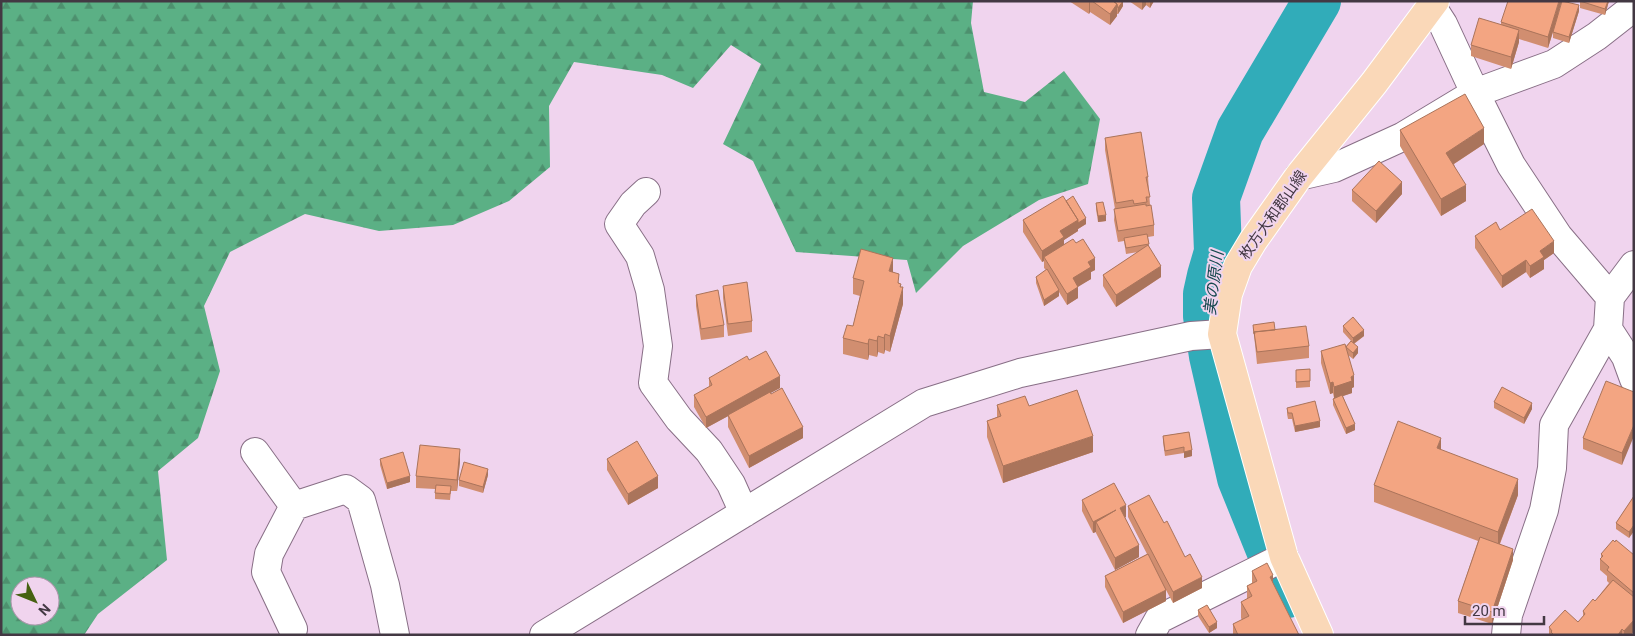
<svg xmlns="http://www.w3.org/2000/svg" width="1635" height="636" font-family="Roboto,'Noto Sans JP',sans-serif">
  <style>
    .forest { fill: url(#forest-firs); fill-rule: evenodd }
    .lines { fill: none; stroke-linecap: round; stroke-linejoin: round }
    .river { stroke: #31acb9; stroke-width: 48 }
    .minor-casing { stroke: #886f86; stroke-width: 30 }
    .major-casing { stroke: #fff; stroke-width: 30 }
    .minor { stroke: #fff; stroke-width: 28 }
    .major { stroke: #fad8b8; stroke-width: 28 }
    .wall { fill: #d18e70 }
    .shaded-wall { fill: #aa745b }
    .building { fill: #f3a582; stroke: #aa745b }
    .labels { text-anchor: middle; stroke-width: 4; stroke-linejoin: round; paint-order: stroke }
    .street-label { font-size: 15px; fill: #433843; stroke: #f0d4ee }
    .water-label { font-size: 16px; font-style: italic; fill: #15484e; stroke: #f0d4ee }
  </style>
  <defs>
    <pattern id="forest-firs" width="22" height="20" patternUnits="userSpaceOnUse" patternTransform="scale(1.25)"><rect width="22" height="20" fill="#5bb085"/><path d="M5 1l3.5 6h-7zM16 11l3.5 6h-7z" fill="#4d906e"/></pattern>
  </defs>
  <rect width="100%" height="100%" fill="#f0d4ee"/>
  <path class="forest" d="M1,1H973L971,23L984,92L1025,102L1064,71L1100,119L1088,184L1039,200L963,246L916,293L907,260L796,252L753,161L723,144L761,64L731,45L693,88L662,75L574,62L549,106L550,167L509,201L453,225L379,231L305,214L230,252L204,306L220,371L198,438L158,471L167,560L98,614L84,635H1ZM20,586H50V616H20Z"/>
  <g class="lines">
    <path class="river" d="M1288,594L1241,478L1213,356L1207,316V294L1211,276L1218,252L1216,198L1240,131L1317,1"/>
    <g class="minor-casing">
      <path id="minor" d="M1432,7L1443,24L1475,93L1511,165L1558,236L1610,297L1608,329L1554,425L1552,468L1544,510L1508,615L1506,635
        M1299,176L1334,168L1402,137L1475,93L1554,64L1597,36L1634,7
        M646,192L633,204L619,224L640,256L650,290L658,346L653,383L679,419L709,451L731,484L744,513
        M1610,297L1634,265
        M1608,329L1626,357L1634,379
        M255,452L294,506L346,489L361,500L385,585L395,635
        M293,629L266,572L269,554L294,506
        M544,635L924,403L1020,373L1191,336L1222,334
        M1150,635L1159,619L1284,557"/>
    </g>
    <g class="major-casing">
      <path id="major" d="M1319,635L1284,557L1222,334L1228,294L1238,266L1253,241L1299,176L1374,83L1435,1"/>
    </g>
    <use href="#minor" class="minor"/>
    <use href="#major" class="major"/>
  </g>
  <path class="wall" d="M1069,1H1123V6L1118,14H1117V16L1110,25L1090,12L1089,14Z
    M1129,1H1154L1150,8L1146,5L1142,10Z
    M1580,1H1609L1605,15L1580,8Z
    M1579,11L1569,43L1553,38V32L1555,26L1548,48L1519,39V42L1511,69L1471,56V45L1501,25V22Z
    M1400,130L1484,144L1454,164L1466,201L1441,216L1400,146Z
    M1105,138L1148,177L1150,205L1154,225V236L1148,237L1149,247L1161,277L1116,307L1103,286V275L1138,252L1126,254L1124,241L1118,242L1114,220L1115,209L1105,150Z
    M1352,190L1402,194L1376,223L1352,201Z
    M1066,201L1086,224L1078,229V231L1064,240V244L1095,270L1091,272V279L1078,286V298L1067,305L1059,292V296L1044,306L1036,283V277L1046,270L1044,268V261L1042,262L1023,232V220Z
    M1096,203L1106,221L1098,222L1096,209Z
    M1500,230L1554,253L1544,260V269L1530,278L1526,272L1502,288L1475,248V236Z
    M893,272L901,287L903,304L890,352L885,350L884,354L878,352L877,357L869,355L868,360L843,354V338L853,326L860,296L853,294V278Z
    M723,286L752,321V332L728,336L723,298Z
    M696,295L724,325V337L701,340L696,306Z
    M1253,325L1275,330L1309,346V358L1257,364Z
    M1343,326L1364,336L1354,344L1358,353L1353,359L1348,355L1354,387L1352,388V393L1343,396L1355,430L1346,434L1333,405V399L1334,398L1333,393L1330,394L1321,363V351L1346,346L1351,341L1343,332Z
    M749,360L780,388L770,393L803,438L749,468L728,427V416L706,428L694,407V395L709,387V378Z
    M1310,369V387L1296,388V370Z
    M1634,392L1622,465L1583,449V438Z
    M1494,402L1532,409L1524,424L1494,408Z
    M997,405L1029,406L1093,452L1003,483L987,437V421L997,417Z
    M1287,408L1320,427L1295,432L1292,419H1288L1287,414Z
    M1189,432L1192,456L1184,458V453L1165,456L1163,442V436Z
    M1441,450L1518,495L1500,544L1513,560L1492,624L1458,613V601L1478,541L1374,502V485Z
    M380,459L410,482L387,489L380,465Z
    M607,459L658,488L628,505L607,470Z
    M460,461L457,491H451L450,500L435,499V489L416,488V476Z
    M488,475L483,493L459,486V480Z
    M1634,496V531L1629,538L1616,529V523Z
    M1082,500L1126,517H1125L1139,557L1115,570L1096,533V532L1093,533L1082,511Z
    M1128,506L1164,523L1202,588L1173,603L1166,590V601L1123,623L1105,587V576L1147,554L1128,517Z
    M1615,542L1634,555V631L1631,635H1549V627L1578,622L1583,616V611L1595,601L1609,583L1607,581V576L1600,570V559L1601,558V554Z
    M1252,571L1273,585L1299,635H1233V624L1242,620L1241,618V602L1247,599V586L1252,583Z
    M1198,610L1217,628L1209,633L1198,616Z"/>
  <path class="shaded-wall" d="M1090,1V12L1089,14V3Z
    M1123,1V6L1118,14V8Z
    M1142,1H1146V5L1142,10Z
    M1150,1H1154L1150,8Z
    M1559,1H1562L1548,48V37Z
    M1608,1H1609L1605,15V9Z
    M1117,4V16L1110,25V14Z
    M1579,5V11L1569,43V37Z
    M1519,30V42L1511,69V57Z
    M1484,128V144L1446,169V153Z
    M1402,182V194L1376,223V211Z
    M1466,185V201L1441,216V199Z
    M1106,215V221L1098,222V216Z
    M1086,218V224L1078,229V223Z
    M1078,220V231L1064,240V249L1044,257V261L1042,262V251L1060,231Z
    M1554,241V253L1544,260V269L1530,278V266L1540,251Z
    M893,258V274L889,271Z
    M1095,258V270L1091,272V279L1073,290V278L1088,262Z
    M1526,260V272L1502,288V276Z
    M1161,266V277L1116,307V295Z
    M901,284V295L903,287V304L890,352V336Z
    M1078,287V298L1067,305V294Z
    M1059,290V296L1044,306V300Z
    M1364,330V336L1353,344V338Z
    M885,334V350L884,354V338Z
    M878,336V352L877,357V341Z
    M869,339V355L868,360V344Z
    M1358,347V353L1353,359V353Z
    M1354,375V387L1352,388V393L1334,399V387L1351,377Z
    M780,376V388L706,428V417Z
    M1333,382V393L1330,394V383Z
    M1532,403V409L1524,424V418Z
    M1320,421V427L1295,432V426Z
    M1355,424V430L1346,434V428Z
    M1634,425V436L1622,465V453Z
    M803,427V438L749,468V456Z
    M1093,436V452L1003,483V466Z
    M1441,438V454L1437,448Z
    M460,449V461L457,491V480Z
    M1192,450V456L1184,458V452Z
    M488,469V475L483,493V487Z
    M410,476V482L387,489V483Z
    M658,476V488L628,505V494Z
    M1518,479V495L1498,548V532Z
    M1126,505V517L1120,520V508Z
    M1116,510L1096,522V532L1093,533V522Z
    M1634,525V531L1629,538V532Z
    M1139,545V557L1115,570V558Z
    M1513,549V560L1492,624V612Z
    M1273,575V592L1270,577Z
    M1202,577V588L1173,603V592Z
    M1166,590V601L1123,623V612Z
    M1634,620V631L1631,635H1624V631Z
    M1217,622V628L1209,633V627Z
    M1622,629V635H1618Z"/>
  <path class="building" d="M1092,1H1113L1117,4L1110,14Z
    M1113,1H1123L1118,8L1117,4Z
    M1508,1H1559L1548,37L1501,22Z
    M1562,1L1579,5L1569,37L1553,32Z
    M1580,1H1608L1605,9Z
    M1479,18L1519,30L1511,57L1471,45Z
    M1465,94L1484,128L1446,153L1466,185L1441,199L1400,130Z
    M1141,132L1148,177H1146L1150,197H1146L1147,202L1134,204L1133,200L1116,203L1105,138Z
    M1379,161L1402,182L1376,211L1352,190Z
    M1063,196L1078,220L1060,231L1064,237L1042,251L1023,220Z
    M1073,196L1086,218L1078,223V220L1066,201Z
    M1103,202L1106,215L1098,216L1096,203Z
    M1146,204V206L1151,205L1154,225L1118,231L1114,209Z
    M1532,209L1554,241L1540,251L1544,257L1530,266L1526,260L1502,276L1475,236L1496,222L1500,230Z
    M1147,234L1149,244L1126,248L1124,238Z
    M1073,239L1076,243L1083,239L1095,258L1088,262L1091,267L1073,278L1078,287L1067,294L1044,257Z
    M1148,245L1161,266L1116,295L1103,275Z
    M861,249L893,258L889,271L899,274L898,283L901,284L900,287H903L890,336L885,334L884,338L878,336L877,341L869,339L868,344L843,338L847,325L853,326L864,281L853,278Z
    M1047,269L1059,290L1044,300L1036,277Z
    M747,282L752,321L728,324L723,286Z
    M718,290L724,325L701,329L696,295Z
    M1353,317L1364,330L1353,338L1343,326Z
    M1274,322L1275,330L1254,332L1255,334H1254L1253,325Z
    M1306,326L1309,346L1257,352L1254,332Z
    M1351,341L1358,347L1353,353L1346,347Z
    M1345,344L1354,375L1351,377L1352,381L1334,387L1333,382L1330,383L1321,351Z
    M766,351L780,376L706,417L694,395L712,385L709,378L747,356L749,360Z
    M1310,369V381L1296,382V370Z
    M1606,381L1634,392V425L1622,453L1583,438Z
    M1502,387L1532,403L1524,418L1494,402Z
    M782,388L803,427L749,456L728,415L770,392L771,394Z
    M1077,390L1093,436L1003,466L987,421L1001,416L997,405L1025,396L1029,406Z
    M1342,395L1355,424L1346,428L1333,399Z
    M1315,401L1320,421L1295,426L1292,413H1288L1287,408Z
    M1398,421L1441,438L1437,448L1518,479L1498,532L1374,485Z
    M1189,432L1192,450L1184,452V447L1165,451L1163,436Z
    M637,441L658,476L628,494L607,459Z
    M420,445L460,449L457,480L416,476Z
    M403,452L410,476L387,483L380,459Z
    M464,462L488,469L483,487L459,480Z
    M1114,483L1126,505L1120,508L1139,545L1115,558L1096,522L1116,510L1093,522L1082,500Z
    M436,485L451,486L450,494L435,493Z
    M1149,495L1164,523L1167,521L1185,557L1190,554L1202,577L1173,592L1128,506Z
    M1634,496V525L1629,532L1616,523Z
    M1480,537L1513,549L1492,612L1458,601Z
    M1613,540L1615,542L1616,540L1634,555V593L1607,570L1609,567L1600,559L1603,556L1601,554Z
    M1148,554L1166,590L1123,612L1105,576Z
    M1267,563L1273,575L1270,577L1299,635H1238L1233,624L1249,616L1241,602L1252,596L1247,586L1257,581L1252,571Z
    M1613,580L1634,597V620L1624,631L1622,629L1618,635H1554L1551,632L1552,631L1549,627L1565,610L1578,622L1585,614L1583,611L1593,599L1595,601Z
    M1207,605L1217,622L1209,627L1198,610Z"/>
  <g class="labels">
    <g class="street-label">
      <text transform="translate(1273 215) rotate(-55)" y="5">枚方大和郡山線</text>
    </g>
    <g class="water-label">
      <text transform="translate(1213 283) rotate(-83)" y="6">美の原川</text>
    </g>
  </g>
  <rect width="1635" height="636" fill="none" stroke="#433843" stroke-width="5"/>
  <g transform="translate(35 601) rotate(133)"><circle r="24" fill="#f0d4ee" stroke="#ab96aa"/>
  <path d="M0-4L9 19L0 12L-9 19Z" fill="#466112"/>
  <text y="-8" font-size="14" font-weight="bold" text-anchor="middle" fill="#433843">N</text>
  </g>
  <path d="M1465 616v8h79v-8" fill="none" stroke="#433843" stroke-width="2.5"/>
  <text x="1472" y="616" font-size="15" fill="#433843" stroke="#f0d4ee" stroke-width="4" paint-order="stroke">20 m</text>
</svg>
